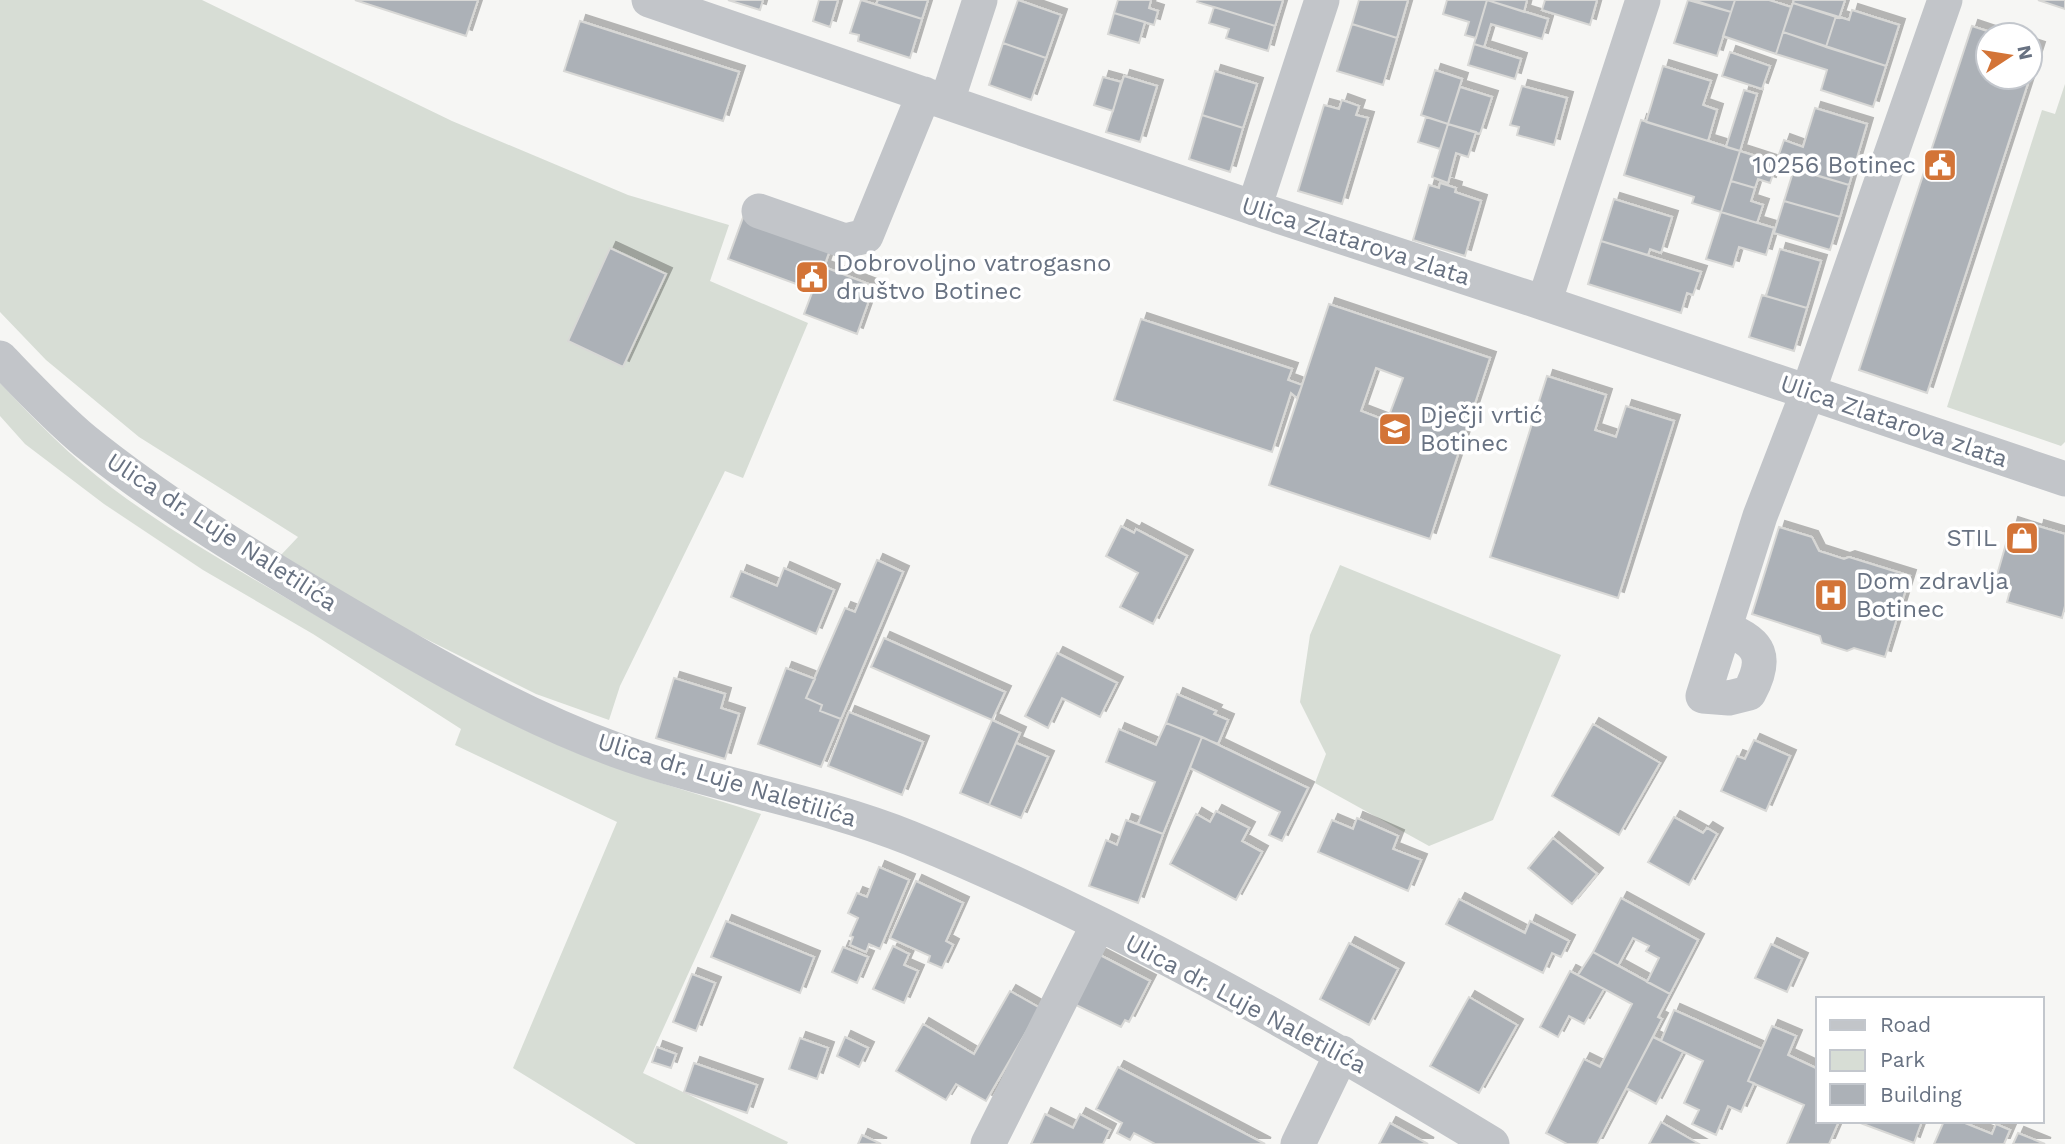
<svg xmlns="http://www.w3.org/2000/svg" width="2065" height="1144" font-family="'Work Sans',sans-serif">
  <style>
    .green { fill: #d7ddd5 }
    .building { fill: #acb1b7; stroke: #d8d8d6; stroke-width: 2; fill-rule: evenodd; filter: url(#shadow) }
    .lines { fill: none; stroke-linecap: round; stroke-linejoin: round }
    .minor { stroke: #c2c5c9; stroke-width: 35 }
    .labels { text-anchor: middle; stroke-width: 7; stroke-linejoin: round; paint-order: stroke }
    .poi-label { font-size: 24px; fill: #687282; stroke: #fff; text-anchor: start }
    .street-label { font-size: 24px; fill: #687282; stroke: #fff }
  </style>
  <defs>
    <filter id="shadow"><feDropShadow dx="6" dy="-6" stdDeviation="0" flood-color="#0004"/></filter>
  </defs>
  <rect width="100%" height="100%" fill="#f6f6f4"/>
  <path class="green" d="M0,0H202L452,121L628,195L729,225L710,281L808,323L743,478L725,471L620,686L609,720L536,694L392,622L281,555L298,537L139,437L46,360L0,312Z
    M2065,84V442L2061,446L1947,407L2042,110L2055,114Z
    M0,383C35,420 71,457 112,488C182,540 261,583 336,627C420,676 504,725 595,760C649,781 706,796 761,814L643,1073L788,1142L787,1144H636L513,1068L617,822L455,745L461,729L313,634L203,570L104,504L25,444L0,416Z
    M1340,565L1561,655L1493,820L1429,846L1315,783L1326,754L1300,702L1310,635Z"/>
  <path class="building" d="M355,0H478L466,36Z
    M728,0H763L760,10Z
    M819,0H838L830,27L813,21Z
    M861,0L922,19L910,58L858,41L859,35L850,33Z
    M878,0H928L922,19L876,4Z
    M1018,0L1061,15L1046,58L1003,43Z
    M1118,0H1151L1149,8L1158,11L1154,25L1114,13Z
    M1198,0H1283L1275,26L1197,2Z
    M1359,0H1408L1397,38L1352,24Z
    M1447,0H1487L1476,38L1465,35L1469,22L1443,14Z
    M1487,0H1527L1524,12Z
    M1487,0L1548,19L1542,39L1491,24L1484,47L1474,44Z
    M1545,0H1597L1590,25L1542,10Z
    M1688,0L1731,12L1717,56L1674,43Z
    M1693,0H1735L1731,12Z
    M1735,0H1769L1791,7L1776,54L1723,36Z
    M1794,0H1845L1839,18L1793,3Z
    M2038,0H2065V9Z
    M1793,3L1836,16L1826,47L1783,32Z
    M1214,7L1275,26L1268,51L1226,38L1229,29L1209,23Z
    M1852,10L1899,25L1886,66L1826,47L1836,16L1849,20Z
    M1114,13L1145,22L1139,43L1108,34Z
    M580,21L739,72L723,121L564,71Z
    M1352,24L1397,38L1383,85L1337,71Z
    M1972,26L1999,35H1988V77H2030L1927,393L1859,370Z
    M1783,32L1886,66L1873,107L1821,90L1827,70L1776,54Z
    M1003,43L1046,58L1031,100L989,85Z
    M1474,44L1521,59L1515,79L1468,65Z
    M2030,45L2039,48L2030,76Z
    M1730,52L1770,66L1762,89L1722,76Z
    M1663,66L1711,81L1703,105L1717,110L1708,141L1646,122Z
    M1435,70L1462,79L1448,124L1421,115Z
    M1215,71L1257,84L1243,128L1202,115Z
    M1124,76L1157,86L1140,142L1106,132Z
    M1103,77L1121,82L1113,111L1094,105Z
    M1522,86L1567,98L1554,145L1517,135L1519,127L1510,125Z
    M1460,87L1492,97L1480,134L1448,124Z
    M1744,90L1757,94L1740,151L1726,147Z
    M1342,100L1359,106L1356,115L1368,118L1342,204L1298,191L1324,105L1339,109Z
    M1815,108L1867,124L1849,185L1776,163L1784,140L1803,147Z
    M1202,115L1243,128L1230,172L1189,159Z
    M1426,117L1448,124L1440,149L1418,142Z
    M1641,120L1740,151L1721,212L1692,203L1694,197L1624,175Z
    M1448,124L1476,132L1468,157L1456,153L1448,183L1432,177Z
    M1740,151L1777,163L1770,183L1758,179L1755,188L1731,181Z
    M1794,169L1849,185L1840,217L1784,201Z
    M1731,181L1755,188L1751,201L1763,205L1757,223L1721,212Z
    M1440,183L1456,188L1455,192L1481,201L1465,256L1413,240L1429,185L1439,188Z
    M1614,199L1672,217L1661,253L1650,249L1648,255L1601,241Z
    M1784,201L1840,217L1830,250L1774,233Z
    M745,212L832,244L824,267L874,286L857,334L804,314L813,290L728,259Z
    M1721,212L1774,228L1766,255L1739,247L1733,267L1706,259Z
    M1601,241L1701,272L1693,295L1687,293L1681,313L1588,284Z
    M610,248L666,274L623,367L568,341Z
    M1780,249L1821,261L1807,308L1766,296Z
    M1762,295L1807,308L1794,351L1749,337Z
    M1329,304L1490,358L1430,539L1269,485ZM1376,368L1403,378L1387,421L1361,411Z
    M1141,319L1292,369L1288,380L1302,385L1297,398L1291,393L1272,452L1114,400Z
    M1547,376L1606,395L1595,430L1616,437L1626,406L1674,421L1618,598L1490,557Z
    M2012,523L2037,531L2038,526L2065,534V606L2062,618L2007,602L2011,587L1995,582Z
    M1121,526L1134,533L1136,529L1187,556L1153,624L1120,607L1138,573L1106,556Z
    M1779,527L1812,537L1819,551L1844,559L1849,557L1910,576L1885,657L1854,648L1847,651L1822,643L1820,636L1752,614Z
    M877,560L903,572L841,719L820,711L822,705L806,698L845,608L855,612Z
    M784,568L834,590L816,634L731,597L741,571L777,586Z
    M884,638L1005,692L992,720L871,667Z
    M1057,653L1117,683L1100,717L1062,698L1048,728L1025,716Z
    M786,668L815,679L806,698L822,705L820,711L841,719L821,767L758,744Z
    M674,678L725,694L721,708L739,714L725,759L656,738Z
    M1177,694L1216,711L1214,714L1228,720L1218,744L1166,723Z
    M849,712L923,742L902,795L828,766Z
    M992,720L1020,733L989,805L960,793Z
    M1166,723L1202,737L1163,834L1138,824L1155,782L1106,762L1119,729L1156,745Z
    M1593,724L1660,763L1619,835L1552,796Z
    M1202,737L1308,788L1282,841L1269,835L1280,812L1190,768Z
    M1754,740L1790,756L1766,811L1721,791L1737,756L1745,759Z
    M1016,743L1048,757L1021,818L989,805Z
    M1216,811L1249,828L1242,841L1262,852L1236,900L1170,864L1196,814L1210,822Z
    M1674,817L1703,833L1707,828L1717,834L1689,885L1648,862Z
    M1357,818L1398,836L1393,849L1421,860L1408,891L1318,852L1332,820L1353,829Z
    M1126,820L1163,834L1138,903L1089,886L1106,840L1117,845Z
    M1553,838L1597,874L1572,904L1528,868Z
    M879,867L909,880L880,949L869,944L866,952L850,945L853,937L850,936L858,918L848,913L857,893L867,897Z
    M916,881L963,903L946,941L953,945L942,968L928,962L930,956L890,938Z
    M1621,898L1698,940L1670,994L1647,982L1659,958L1646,951L1649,946L1633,938L1618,966L1593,952Z
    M1459,899L1525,933L1530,921L1569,941L1561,957L1552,953L1543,973L1446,924Z
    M726,921L814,957L800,993L711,957Z
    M1349,943L1398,969L1369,1025L1320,999Z
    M1771,944L1802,959L1787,992L1755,978Z
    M893,946L909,954L904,965L918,971L904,1003L873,989Z
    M843,947L868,957L857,983L832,972Z
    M1593,952L1670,994L1658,1017L1662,1019L1597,1144H1567L1546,1133L1584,1059L1600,1067L1632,1004L1578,975Z
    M1100,955L1150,981L1129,1022L1125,1020L1121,1027L1074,1004Z
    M1570,971L1604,989L1584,1024L1569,1016L1558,1037L1540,1027Z
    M692,974L715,983L696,1031L673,1022Z
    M1010,991L1040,1008L986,1101L956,1084L946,1100L896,1071L923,1024L974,1054Z
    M1469,997L1517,1025L1479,1093L1430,1066Z
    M1674,1010L1762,1049L1748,1081L1754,1083L1741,1112L1728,1106L1716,1135L1692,1124L1699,1110L1684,1103L1703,1061L1661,1041Z
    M1772,1026L1796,1036L1788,1055L1818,1069V1121H1839L1829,1144H1787L1804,1105L1748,1081Z
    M845,1037L868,1048L859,1067L837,1056Z
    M1653,1037L1683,1052L1656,1104L1626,1088Z
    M800,1038L828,1048L817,1079L789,1069Z
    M657,1047L676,1054L671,1068L652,1062Z
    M694,1063L757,1085L747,1113L684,1092Z
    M1118,1067L1265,1144H1155L1134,1133L1130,1140L1117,1133L1122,1123L1096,1109Z
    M1045,1114L1073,1128L1080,1114L1110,1130L1103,1144H1031Z
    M1855,1121H1922L1914,1143Z
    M1944,1121H1960L1992,1134L1996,1124L2010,1130L2004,1144H1934Z
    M1661,1122L1699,1144H1649Z
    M1390,1123L1428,1144H1379Z
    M2018,1133L2045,1144H2013Z
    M862,1135L881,1144H858Z"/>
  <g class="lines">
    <path class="minor" d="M649,0L1254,208L1544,303L2065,479
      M947,101L980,0
      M1254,208L1322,0
      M759,211L845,241L866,236L924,94
      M1544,303L1643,0
      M0,358C27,386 55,416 85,441C167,507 259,562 349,615C434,665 523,716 616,750C712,785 815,800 910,838C1113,921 1305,1030 1492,1144
      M1725,629C1761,642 1768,658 1749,693L1729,698L1703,696L1760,516L1808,392L1945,0
      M988,1144L1098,925
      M1298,1144L1342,1053"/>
  </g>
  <defs>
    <g id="civic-square" transform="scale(1.75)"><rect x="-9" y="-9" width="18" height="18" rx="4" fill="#d37437" stroke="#fff"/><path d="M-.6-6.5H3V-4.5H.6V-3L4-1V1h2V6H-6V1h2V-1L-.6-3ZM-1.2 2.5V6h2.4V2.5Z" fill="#fff"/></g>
    <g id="school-square" transform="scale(1.75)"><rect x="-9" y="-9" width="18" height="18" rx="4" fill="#d37437" stroke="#fff"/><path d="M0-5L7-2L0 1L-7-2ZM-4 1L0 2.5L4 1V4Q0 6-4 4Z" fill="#fff"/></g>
    <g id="shop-square" transform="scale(1.75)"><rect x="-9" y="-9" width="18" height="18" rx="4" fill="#d37437" stroke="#fff"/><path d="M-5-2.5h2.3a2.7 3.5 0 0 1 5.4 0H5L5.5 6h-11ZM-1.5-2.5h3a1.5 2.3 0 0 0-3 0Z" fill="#fff"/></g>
    <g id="hospital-square" transform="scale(1.75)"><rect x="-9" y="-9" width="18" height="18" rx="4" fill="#d37437" stroke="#fff"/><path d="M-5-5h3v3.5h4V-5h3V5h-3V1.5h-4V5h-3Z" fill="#fff"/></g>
  </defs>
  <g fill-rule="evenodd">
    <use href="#civic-square" x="1940" y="165"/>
    <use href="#civic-square" x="812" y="277"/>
    <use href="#school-square" x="1395" y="429"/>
    <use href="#shop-square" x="2022" y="538"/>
    <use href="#hospital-square" x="1831" y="595"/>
  </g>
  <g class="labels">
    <g class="poi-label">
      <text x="1916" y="173" text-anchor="end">10256 Botinec</text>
      <text x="836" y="271">Dobrovoljno vatrogasno<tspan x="836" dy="28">društvo Botinec</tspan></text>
      <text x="1420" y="423">Dječji vrtić<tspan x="1420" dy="28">Botinec</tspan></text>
      <text x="1997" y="546" text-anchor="end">STIL</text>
      <text x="1856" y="589">Dom zdravlja<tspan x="1856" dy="28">Botinec</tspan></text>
    </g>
    <g class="street-label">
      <text transform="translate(1356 241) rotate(18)" y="8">Ulica Zlatarova zlata</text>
      <text transform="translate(1894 421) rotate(19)" y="8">Ulica Zlatarova zlata</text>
      <text transform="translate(222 532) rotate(33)" y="8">Ulica dr. Luje Naletilića</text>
      <text transform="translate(727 780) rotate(17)" y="8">Ulica dr. Luje Naletilića</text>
      <text transform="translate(1246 1004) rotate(28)" y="8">Ulica dr. Luje Naletilića</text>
    </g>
  </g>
  <rect x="1816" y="997" width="228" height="126" fill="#ffffff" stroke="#c3c7cd" stroke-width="2"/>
  <rect x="1830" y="1020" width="35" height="10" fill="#c2c5c9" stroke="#c3c7cd" stroke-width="2"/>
  <text x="1880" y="1032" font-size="21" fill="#687282">Road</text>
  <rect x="1830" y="1050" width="35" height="21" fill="#d7ddd5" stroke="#c3c7cd" stroke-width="2"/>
  <text x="1880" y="1067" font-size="21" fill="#687282">Park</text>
  <rect x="1830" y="1084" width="35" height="21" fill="#acb1b7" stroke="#c3c7cd" stroke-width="2"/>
  <text x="1880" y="1102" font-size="21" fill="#687282">Building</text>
  <g transform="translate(2009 56) rotate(78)"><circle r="33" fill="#ffffff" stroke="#c3c7cd" stroke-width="2"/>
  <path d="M0-5L12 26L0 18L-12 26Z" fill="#d37437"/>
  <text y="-10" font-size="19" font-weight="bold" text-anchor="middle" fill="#687282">N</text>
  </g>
</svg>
